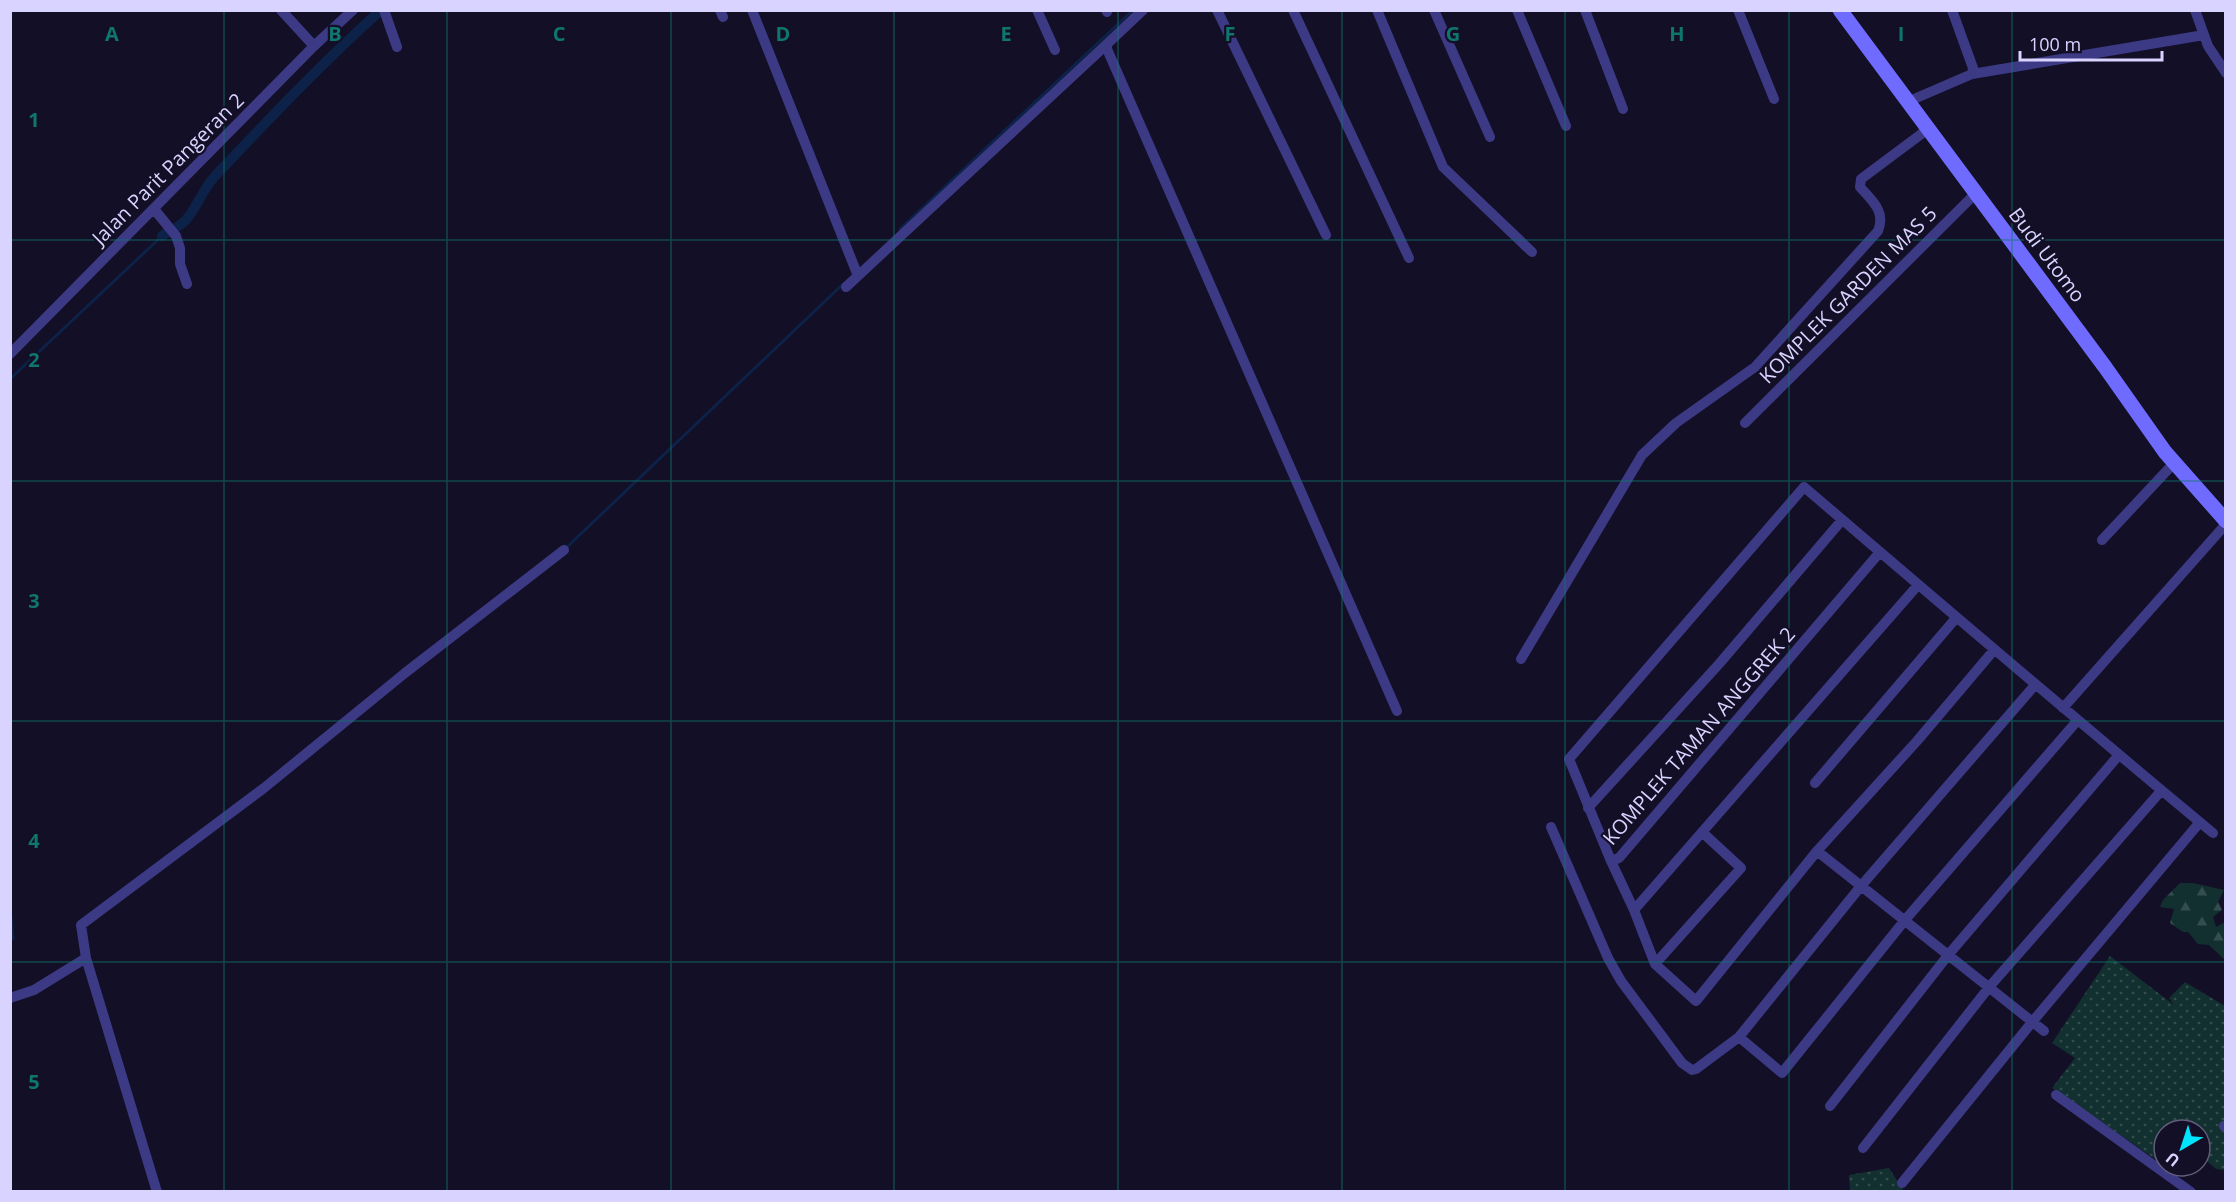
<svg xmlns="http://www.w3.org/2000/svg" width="2236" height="1202" font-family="'Open Sans',sans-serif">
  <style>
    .grass { fill: url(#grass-dots) }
    .forest { fill: url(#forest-firs) }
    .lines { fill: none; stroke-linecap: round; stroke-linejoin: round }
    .stream { stroke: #0c2248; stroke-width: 3 }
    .canal { stroke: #0c2248; stroke-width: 10 }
    .street { stroke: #3d3a85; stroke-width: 10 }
    .secondary { stroke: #6f6bff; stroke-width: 15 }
    .grid { fill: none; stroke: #0f766e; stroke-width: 1.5; stroke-opacity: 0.55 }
    .labels { text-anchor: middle; stroke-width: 4.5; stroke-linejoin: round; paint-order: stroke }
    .street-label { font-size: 20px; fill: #d9d4ff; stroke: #130f26 }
    .grid-label { font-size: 20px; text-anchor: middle; font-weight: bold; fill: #0f766e; stroke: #130f26; stroke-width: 4.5; stroke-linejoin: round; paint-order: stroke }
  </style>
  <defs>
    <pattern id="grass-dots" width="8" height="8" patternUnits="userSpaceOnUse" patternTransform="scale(1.5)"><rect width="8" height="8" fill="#12302f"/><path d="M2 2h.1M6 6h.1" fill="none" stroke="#344d4e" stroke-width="1.8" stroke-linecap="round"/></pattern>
    <pattern id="forest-firs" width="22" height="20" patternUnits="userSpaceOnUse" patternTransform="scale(1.5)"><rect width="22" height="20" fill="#12302f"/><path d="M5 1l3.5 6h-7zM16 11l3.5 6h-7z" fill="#344d4e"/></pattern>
  </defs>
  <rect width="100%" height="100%" fill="#130f26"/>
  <path class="grass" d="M2110,956L2174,1005L2169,998L2185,982L2225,1006V1170L2216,1169L2200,1155V1130H2164V1148L2158,1161L2052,1088L2075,1058L2052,1043Z
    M1889,1168L1904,1191H1850L1849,1175Z"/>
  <path class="forest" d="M2180,883H2193L2224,890L2218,902L2222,910L2213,917L2216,927L2225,922V960L2209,945L2198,944L2188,932H2183L2170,923L2174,909L2160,907L2163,900Z"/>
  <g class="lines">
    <path class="stream" d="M900,229L1133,10
      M10,379L162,236
      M566,548L843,284
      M10,907L13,939"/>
    <path class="canal" d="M162,236C169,231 179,227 185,221C197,208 203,188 216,175C269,119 323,62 381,10"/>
    <path class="street" d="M281,10L314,46
      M384,10L397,47
      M720,10L723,17
      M752,10L858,276
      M1037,10L1055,50
      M1106,10L1107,12
      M1143,10L1107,44V49L1397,711
      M1217,10L1326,235
      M1293,10L1409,258
      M1377,10L1443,167L1532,252
      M1434,10L1490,137
      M1517,10L1566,126
      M1585,10L1623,109
      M1738,10L1774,99
      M2195,10L2208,46L2226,73
      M1972,74L2204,35
      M1907,102L1972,74L1973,68L1952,10
      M154,209L176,236L180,248V264L187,284
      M846,287L1107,44
      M10,354L314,46L353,10
      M1745,423L1976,193
      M2102,540L2174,463
      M1880,552L1619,858L1611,861L1569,759L1804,487C1940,603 2075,719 2213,833
      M1521,659L1642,455L1676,423L1755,367L1878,231C1886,211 1872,201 1860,187L1861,179L1928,129
      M2063,708L2226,524
      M1815,783L1956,618
      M1588,808L1719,664L1842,520
      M1551,827L1608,958L1621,981L1682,1063L1692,1070L1696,1069L1739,1037L1861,886L2035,685
      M1817,851L1917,741L1994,650
      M1611,861L1634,910L1918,585
      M1634,910L1655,964L1741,868L1702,832
      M1655,964L1696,1001L1817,851L2044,1031
      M10,998L34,990L86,958
      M1739,1037L1782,1073L1905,920L2077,721
      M2056,1095L2191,1192
      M1830,1106L1949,954L2118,756
      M2224,1126L2226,1128
      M1863,1148L1990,986L2161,791
      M1902,1183L2033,1021L2200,822
      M157,1192L86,958L81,925L264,788L405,673L564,550"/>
    <path class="secondary" d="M1840,10L2105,367L2165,452L2226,521"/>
  </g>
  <path class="grid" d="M224,10V1192M447,10V1192M671,10V1192M894,10V1192M1118,10V1192M1342,10V1192M1565,10V1192M1789,10V1192M2012,10V1192M10,240H2226M10,481H2226M10,721H2226M10,962H2226"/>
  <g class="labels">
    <g class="street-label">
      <text transform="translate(168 169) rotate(-45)" y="7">Jalan Parit Pangeran 2</text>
      <text transform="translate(2047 255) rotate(53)" y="7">Budi Utomo</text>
      <text transform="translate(1848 295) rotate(-45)" y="7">KOMPLEK GARDEN MAS 5</text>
      <text transform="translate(1699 736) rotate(-49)" y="7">KOMPLEK TAMAN ANGGREK 2</text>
    </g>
  </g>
  <g class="grid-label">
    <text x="112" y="41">A</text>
    <text x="335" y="41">B</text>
    <text x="559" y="41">C</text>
    <text x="783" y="41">D</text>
    <text x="1006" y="41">E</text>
    <text x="1230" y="41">F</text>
    <text x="1453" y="41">G</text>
    <text x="1677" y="41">H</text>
    <text x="1901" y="41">I</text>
    <text x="34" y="127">1</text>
    <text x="34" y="367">2</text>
    <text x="34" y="608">3</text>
    <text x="34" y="848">4</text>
    <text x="34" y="1089">5</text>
  </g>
  <rect width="2236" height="1202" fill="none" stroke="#d9d4ff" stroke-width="24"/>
  <g transform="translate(2182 1148) rotate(219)"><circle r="28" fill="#130f26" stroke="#625e7d" stroke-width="1.5"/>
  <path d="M0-4.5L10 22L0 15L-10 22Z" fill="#00e5ff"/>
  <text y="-9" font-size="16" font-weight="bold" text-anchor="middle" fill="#d9d4ff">U</text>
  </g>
  <path d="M2020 51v9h142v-9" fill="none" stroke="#d9d4ff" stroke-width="3"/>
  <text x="2029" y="51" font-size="18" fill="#d9d4ff" stroke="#130f26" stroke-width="4.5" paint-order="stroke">100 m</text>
</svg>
